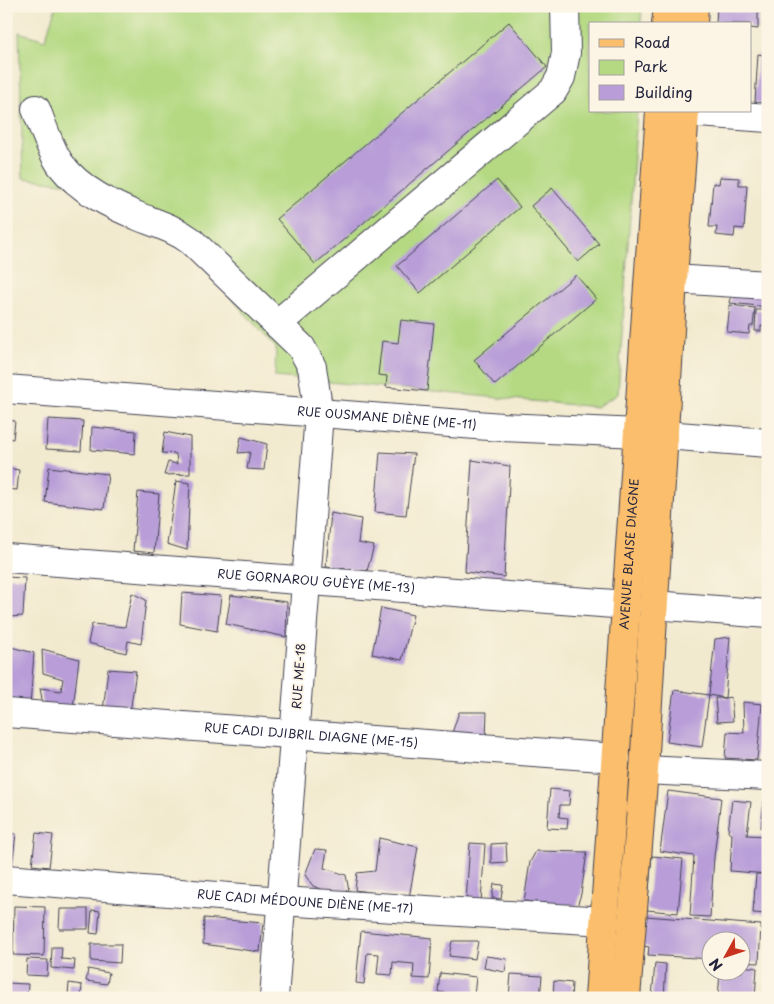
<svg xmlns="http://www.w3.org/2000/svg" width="774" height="1004" font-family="'Playpen Sans',sans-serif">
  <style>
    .green { fill: #b4d982; stroke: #6b7e5e }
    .building { fill: #b89dd8 }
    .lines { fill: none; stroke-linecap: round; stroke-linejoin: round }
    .minor-casing { stroke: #414051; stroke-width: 30 }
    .major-casing { stroke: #414051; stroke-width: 30 }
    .minor { stroke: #fff; stroke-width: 28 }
    .major { stroke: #fabe6d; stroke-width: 28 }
    .labels { text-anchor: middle; stroke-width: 4; stroke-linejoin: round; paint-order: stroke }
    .street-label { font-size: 12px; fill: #22223b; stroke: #fcf5e5 }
  </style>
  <rect width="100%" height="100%" fill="#fcf5e5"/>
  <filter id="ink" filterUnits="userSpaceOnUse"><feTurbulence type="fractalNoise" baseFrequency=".02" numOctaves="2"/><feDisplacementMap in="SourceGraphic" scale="10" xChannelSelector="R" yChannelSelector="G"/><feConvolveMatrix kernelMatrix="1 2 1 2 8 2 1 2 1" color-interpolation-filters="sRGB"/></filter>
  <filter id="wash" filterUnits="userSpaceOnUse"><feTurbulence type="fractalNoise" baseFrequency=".0096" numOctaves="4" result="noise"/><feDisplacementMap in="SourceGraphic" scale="20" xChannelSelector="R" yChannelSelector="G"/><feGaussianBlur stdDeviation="1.12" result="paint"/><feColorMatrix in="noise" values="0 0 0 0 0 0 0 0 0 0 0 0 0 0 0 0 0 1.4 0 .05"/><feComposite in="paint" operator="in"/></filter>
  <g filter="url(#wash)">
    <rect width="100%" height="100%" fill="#f2eacf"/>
    <path class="green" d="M56,6H642L641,24H590V111H637L618,394L596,407L275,377L276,348L189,251L69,184L23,178L19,32L45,40Z"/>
    <g id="blocks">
      <path class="building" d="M717,6H758V29L750,28V24H716Z
        M509,22L547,67L315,264L277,219Z
        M758,54L768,56V104L755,102Z
        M767,166H768V178H765Z
        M720,177L739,178V185H747L744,229L735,228L734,237L716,235L717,227H709L713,183L719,184Z
        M497,180L520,207L420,293L397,266Z
        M552,188L599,244L578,262L531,206Z
        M576,275L596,299L495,385L474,360Z
        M732,292L768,295V307L730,303Z
        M730,305L755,308L753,326H750L749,334L727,332Z
        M756,310H768V334H764V326H761V331H755Z
        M401,320L434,324L427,391L386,387L387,376L378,375L382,341L398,343Z
        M48,419L83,421L81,451L46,449Z
        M6,420L15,421L13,439L6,438Z
        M92,427L136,431L135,454L91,450Z
        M165,432L190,437V474L164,475L168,462L177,464L176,454L162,453Z
        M241,437L267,444L264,470L247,469L250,452L238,453Z
        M380,452L414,454L406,515L375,512Z
        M472,460L510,466L504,577L465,572Z
        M49,467L108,474L104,509L45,502Z
        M6,468L19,470L17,490L6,489Z
        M176,481L190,483L187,550L167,544Z
        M138,492L159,494L154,553L133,551Z
        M331,513L361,519L358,543L374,546L367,571L326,567Z
        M6,577L25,578L23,616L9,617L8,599H6Z
        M132,593L146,600L141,644L128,641L126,653L88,643L92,624L125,627Z
        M182,593L221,596L217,631L180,624Z
        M231,595L287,602L286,637L226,624Z
        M381,608L413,615L402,660L372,654Z
        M730,637L725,698L731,697L733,721L717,722L715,698H725L709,695L715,639Z
        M11,647L34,653L30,706L6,703V684Z
        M42,649L79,659L73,708L43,705L40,688L61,691L63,679L43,673Z
        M108,669L136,671L130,713L103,711Z
        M674,690L709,695L702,747L667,742Z
        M743,702L762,704L757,760L725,758L727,732L744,733Z
        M459,712H487L486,738L452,733Z
        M550,789L570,791L569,805H560L559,817L568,818L567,829L547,828Z
        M668,791L721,798L714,857L710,917L690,916L694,856L660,851Z
        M732,800L751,802L747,835L768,836V874L730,871L732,834L728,832Z
        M764,801H768V829L761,828Z
        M6,833L16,834L12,867H6Z
        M36,833L53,835L49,867L32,865Z
        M379,838L418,847L409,898L355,890L357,873L375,871Z
        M470,843L485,844L481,902L466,901Z
        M506,843L507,862L491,863V844Z
        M315,849L327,850L324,868L346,875L349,891L324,890L313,886L305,875Z
        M536,851L587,852L581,894L577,906L524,901L530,862Z
        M652,856L683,859L678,913L647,910Z
        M756,874H768V914L753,913Z
        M494,884L503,885L501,899L492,898Z
        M14,906L45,907L44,956L13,955Z
        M60,909H88V929H59Z
        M92,910L100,911L98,934L90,933Z
        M645,916L761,925L759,963L742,962V942H712V959L648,955L649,947L643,946Z
        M204,918L263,923L260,952L203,944Z
        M6,919H10V929H6Z
        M361,931L432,938L429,979L413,978L414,964L393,962L392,975L377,974L379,954L367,953L364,984L356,983Z
        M452,941H478L475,959L449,956Z
        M91,944H121L120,963L91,961Z
        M52,947H62L61,959L75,960L74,970L51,968Z
        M486,956L507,959L505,972L484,968Z
        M27,959L48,960L47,976L26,975Z
        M655,963L666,964L664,998H652Z
        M742,966L757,968L755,998H718L720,972H742Z
        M88,969L109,973L107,984L86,981Z
        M440,973L476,977L474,996L438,992Z
        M511,974L542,976L540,998H509Z
        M554,981L572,983L571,998H553Z
        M6,983L28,984L27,998H6Z
        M69,983L82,985L81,997L68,995Z"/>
    </g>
  </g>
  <g filter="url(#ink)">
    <use href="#blocks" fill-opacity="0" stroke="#414051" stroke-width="1"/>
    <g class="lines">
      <g class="minor-casing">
        <g id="minor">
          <path d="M36,109C42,124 51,152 61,165C80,190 111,205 140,217C158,224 175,229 191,241L301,347L312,367L319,414L274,998"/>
          <path d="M685,112L768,118"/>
          <path d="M673,279L768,285"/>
          <path d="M277,324L553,91L561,77L566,53L565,6"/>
          <path id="s1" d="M6,389L502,427L639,433L768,443"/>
          <path id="s2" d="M6,558L627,605"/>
          <path d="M654,605L768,614"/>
          <path id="s3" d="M6,713L616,758"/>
          <path d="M644,770L768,776"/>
          <path id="s4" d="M6,879L281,901L605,921"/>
        </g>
      </g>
      <g class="major-casing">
        <g id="major">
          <path d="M666,24L668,6"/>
          <path d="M693,24L694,6"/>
          <path id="s5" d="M599,998L660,111"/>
          <path d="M626,998L644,770L673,279L685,111"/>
        </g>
      </g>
      <use href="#minor" class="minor"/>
      <use href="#major" class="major"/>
    </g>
  </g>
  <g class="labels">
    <g class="street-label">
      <text dy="4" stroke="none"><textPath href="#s1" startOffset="382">RUE OUSMANE DIÈNE (ME-11)</textPath></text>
      <text dy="4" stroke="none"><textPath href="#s5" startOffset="445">AVENUE BLAISE DIAGNE</textPath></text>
      <text dy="4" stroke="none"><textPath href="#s2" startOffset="311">RUE GORNAROU GUÈYE (ME-13)</textPath></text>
      <text transform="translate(299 676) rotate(-86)" y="4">RUE ME-18</text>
      <text dy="4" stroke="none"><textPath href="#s3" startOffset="306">RUE CADI DJIBRIL DIAGNE (ME-15)</textPath></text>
      <text dy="4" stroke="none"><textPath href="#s4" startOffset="300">RUE CADI MÉDOUNE DIÈNE (ME-17)</textPath></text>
    </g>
  </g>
  <rect width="774" height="1004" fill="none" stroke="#fcf5e5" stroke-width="25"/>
  <rect x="589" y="22" width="162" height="90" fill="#fcf5e5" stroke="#a5a1a1"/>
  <rect x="599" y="39" width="25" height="8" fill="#fabe6d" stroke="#a5a1a1"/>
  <text x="634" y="48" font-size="15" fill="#22223b">Road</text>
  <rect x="599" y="60" width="25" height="15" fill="#b4d982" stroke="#a5a1a1"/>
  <text x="634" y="72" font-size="15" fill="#22223b">Park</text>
  <rect x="599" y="85" width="25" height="15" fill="#b89dd8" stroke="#a5a1a1"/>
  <text x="634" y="98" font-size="15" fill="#22223b">Building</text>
  <g transform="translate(726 956) rotate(230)"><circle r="24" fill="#fcf5e5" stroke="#a5a1a1"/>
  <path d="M0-4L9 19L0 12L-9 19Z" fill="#c8321e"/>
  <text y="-8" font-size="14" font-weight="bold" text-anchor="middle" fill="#22223b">N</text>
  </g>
</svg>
